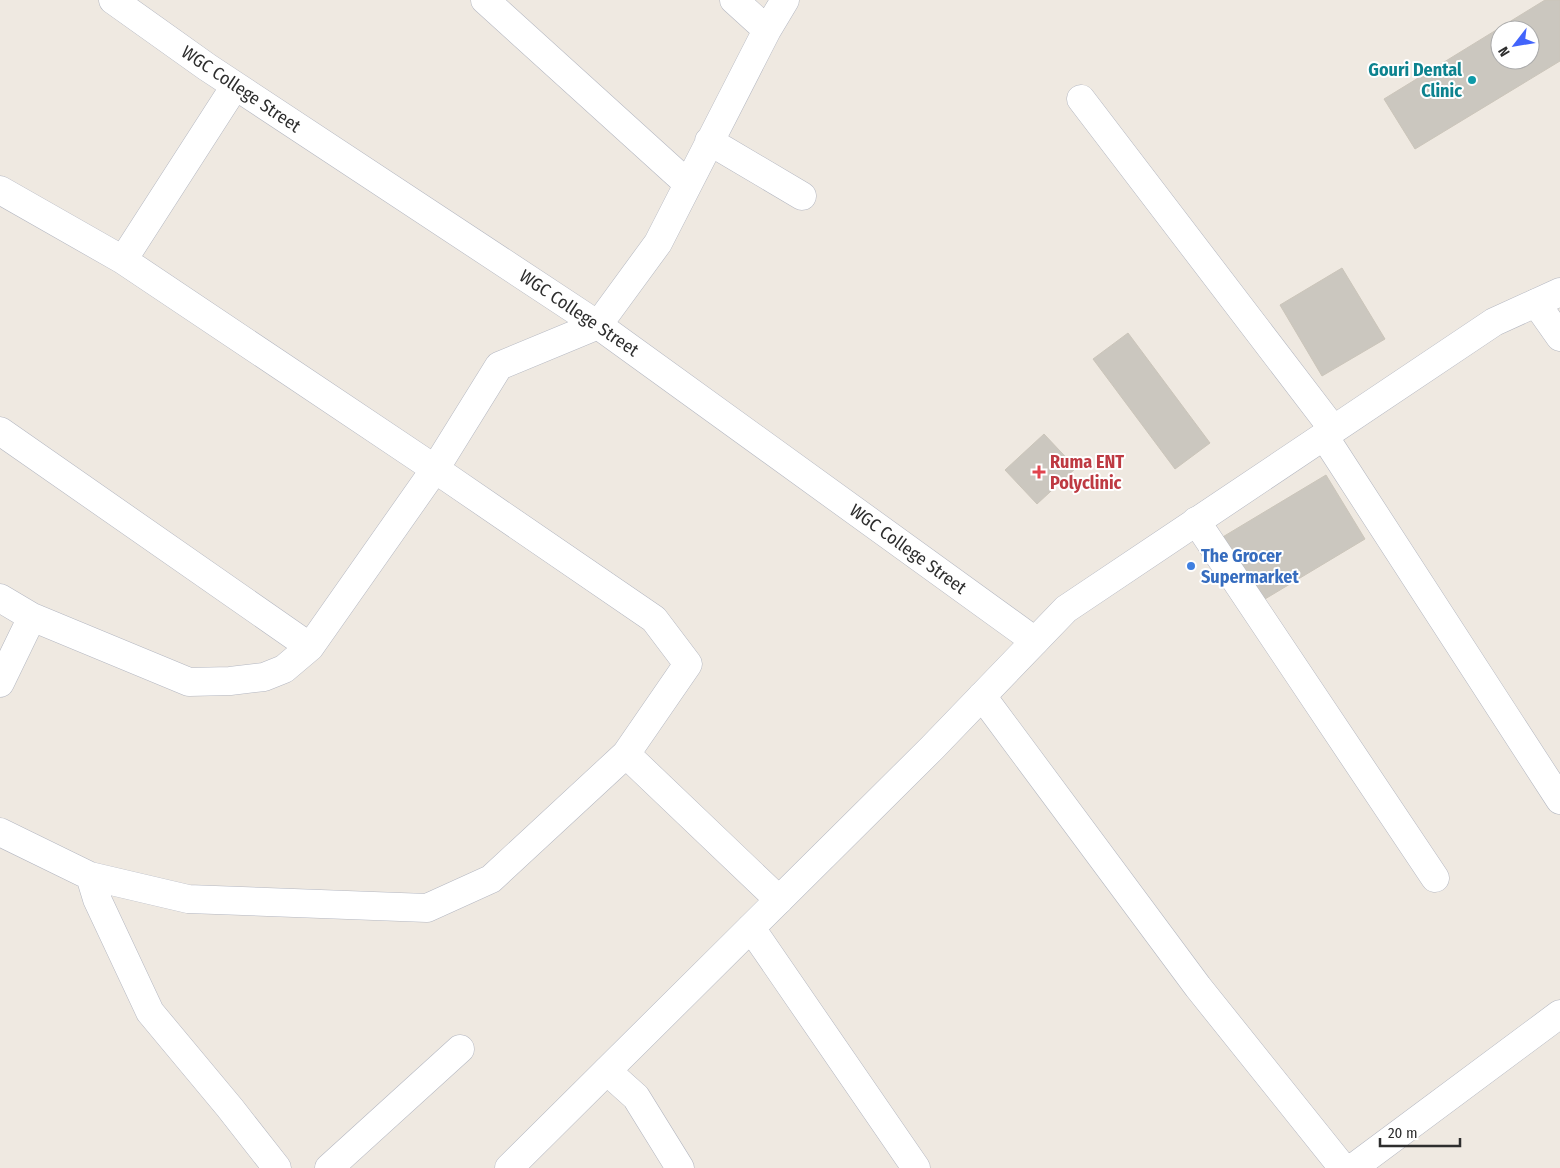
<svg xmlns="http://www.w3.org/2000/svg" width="1560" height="1168" font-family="'Fira Sans Condensed',sans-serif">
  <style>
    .building { fill: #cbc7bf; stroke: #cbc5ba; fill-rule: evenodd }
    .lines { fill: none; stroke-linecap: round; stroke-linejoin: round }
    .street-casing { stroke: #b4b7c1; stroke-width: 29 }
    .secondary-casing { stroke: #b4b7c1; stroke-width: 29 }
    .street { stroke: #fff; stroke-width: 28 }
    .secondary { stroke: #fff; stroke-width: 28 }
    .culture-dot { fill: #0f9aa8; stroke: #fff; stroke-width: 2 }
    .health-dot { fill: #e0444e; stroke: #fff; stroke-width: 2 }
    .shop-dot { fill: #3f7fe0; stroke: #fff; stroke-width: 2 }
    .labels { text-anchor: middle; stroke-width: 4; stroke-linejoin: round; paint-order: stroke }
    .culture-label { font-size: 18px; font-weight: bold; fill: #0d838f; stroke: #fff; text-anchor: end }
    .street-label { font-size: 18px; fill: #2e2e2e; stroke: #fff }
    .health-label { font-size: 18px; font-weight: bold; fill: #be3a42; stroke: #fff; text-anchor: start }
    .shop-label { font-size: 18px; font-weight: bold; fill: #366cbe; stroke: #fff; text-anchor: start }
  </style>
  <rect width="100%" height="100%" fill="#efe9e1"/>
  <path class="building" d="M1545,0H1560V61L1415,149L1384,99ZM1500,30H1530V60H1500Z
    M1342,268L1385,339L1322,376L1280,305Z
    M1128,333L1210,443L1175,469L1093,359Z
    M1044,434L1076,468L1037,504L1005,470Z
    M1326,475L1365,539L1260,602L1221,538Z"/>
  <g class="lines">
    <g class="street-casing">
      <path id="street" d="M113,0L207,67L598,325L1035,641
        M485,0L688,184
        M734,0L767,30
        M1081,99L1333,429
        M709,141L802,196
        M0,190L123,260L435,469L654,619L688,664L626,754L491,879L427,908L188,899L90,876
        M123,260L235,86
        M1536,303L1560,337
        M0,431L310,647
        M1324,436L1560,800
        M1196,521L1435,878
        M0,598L32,617
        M0,683L32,617L189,682L230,681L264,677L284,669L310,647L435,469L499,366L598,325L658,243L767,30L785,0
        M982,696L1198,987L1343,1168
        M626,754L779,900
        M0,832L90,876L97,899L150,1012L230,1108L277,1168
        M751,928L916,1168
        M607,1071L636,1097L680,1168
        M329,1168L460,1049
        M1353,1168L1560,1014"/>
    </g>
    <g class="secondary-casing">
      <path id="secondary" d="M509,1168L932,748L1066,609L1494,322L1560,292"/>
    </g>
    <use href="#street" class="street"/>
    <use href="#secondary" class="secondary"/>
  </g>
  <circle class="culture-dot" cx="1472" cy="80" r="5"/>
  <path class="health-dot" d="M1036.5 464.5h5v5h5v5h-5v5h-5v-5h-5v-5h5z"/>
  <circle class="shop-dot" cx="1191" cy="566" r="5"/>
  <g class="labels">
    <g class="culture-label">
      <text x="1462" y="76">Gouri Dental<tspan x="1462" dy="21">Clinic</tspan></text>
    </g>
    <g class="street-label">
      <text transform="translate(241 89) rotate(34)" y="6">WGC College Street</text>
      <text transform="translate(579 313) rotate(34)" y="6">WGC College Street</text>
      <text transform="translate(908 549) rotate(36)" y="6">WGC College Street</text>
    </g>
    <g class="health-label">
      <text x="1050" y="468">Ruma ENT<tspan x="1050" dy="21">Polyclinic</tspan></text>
    </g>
    <g class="shop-label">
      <text x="1201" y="562">The Grocer<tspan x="1201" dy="21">Supermarket</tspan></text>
    </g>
  </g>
  <g transform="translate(1515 45) rotate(239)"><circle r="24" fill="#ffffff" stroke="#ababab"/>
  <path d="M0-4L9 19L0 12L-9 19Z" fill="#4264fb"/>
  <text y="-8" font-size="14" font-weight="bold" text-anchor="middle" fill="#2e2e2e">N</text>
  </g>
  <path d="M1380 1138v8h80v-8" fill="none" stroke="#2e2e2e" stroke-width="2.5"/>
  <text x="1388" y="1138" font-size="15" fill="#2e2e2e" stroke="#ffffff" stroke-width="4" paint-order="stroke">20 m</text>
</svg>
